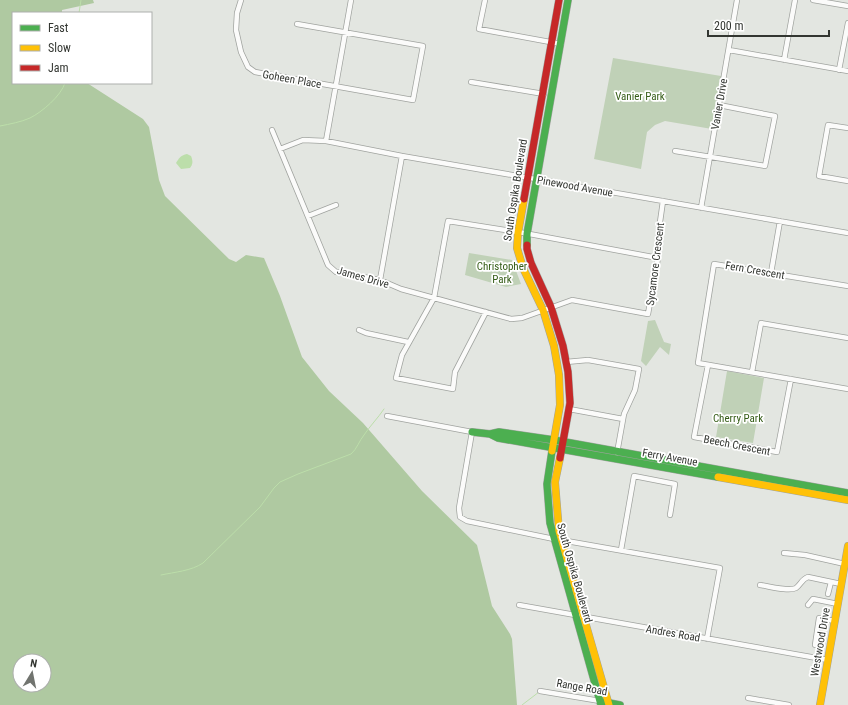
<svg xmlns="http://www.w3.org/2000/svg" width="848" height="705" font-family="'Roboto Condensed',sans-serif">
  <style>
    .green { fill: #c0d1b7 }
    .forest { fill: #afc9a1; fill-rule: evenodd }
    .water { fill: #bcdeaa }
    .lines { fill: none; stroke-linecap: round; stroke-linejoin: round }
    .stream { stroke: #bcdeaa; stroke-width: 1 }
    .street-casing { stroke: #a0a39f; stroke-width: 6 }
    .fast-casing { stroke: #a0a39f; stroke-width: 8 }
    .slow-casing { stroke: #a0a39f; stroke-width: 8 }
    .jam-casing { stroke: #a0a39f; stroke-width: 8 }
    .street { stroke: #fbfbfa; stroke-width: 4.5 }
    .fast { stroke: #4caf50; stroke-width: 7 }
    .slow { stroke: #ffc107; stroke-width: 7 }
    .jam { stroke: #c62828; stroke-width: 7 }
    .labels { text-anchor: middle; stroke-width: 3.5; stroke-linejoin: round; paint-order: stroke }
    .street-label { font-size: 11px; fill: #333631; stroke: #fff }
    .park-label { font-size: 11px; fill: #345c16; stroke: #fff }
  </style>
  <rect width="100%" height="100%" fill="#e3e6e1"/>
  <path class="green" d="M613,58L721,76L712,129L665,121L655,125L647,132L641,169L594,159Z
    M469,253L512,260L521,284L506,287L465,275Z
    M655,320L664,342L671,344L669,355L660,347L646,366L641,361L648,321Z
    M727,371L764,378L753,443L716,437Z"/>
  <path class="forest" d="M0,0H93L94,3L62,10V13H13V83H87L143,119L149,127L159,180L165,196L229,259L236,262L246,255L264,258L280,296L302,357L329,391L363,423L422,491L477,545L492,606L510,634L512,639L517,705H0ZM20,661H44V685H20Z"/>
  <path class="water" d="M187,154L191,156C193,161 193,164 190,168L181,169L176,163C179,158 181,155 187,154Z"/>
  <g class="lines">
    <path class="stream" d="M79,13L81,0
      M0,126C10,124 21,122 30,118C42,112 61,96 65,83
      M161,575C175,572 191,571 203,563L260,507L274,488L280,482L298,474L351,454C357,449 359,441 364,435C370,426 378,418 384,409
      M522,705L539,692"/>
    <g class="street-casing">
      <path id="street" d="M241,0L237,13L236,30L241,52L248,67L255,72L413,100L423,46L297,24
        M485,0L479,29L561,44
        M813,0L848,6
        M729,50L848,71
        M784,60L795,0
        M839,70L848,23
        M471,82L544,94
        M848,128L828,125L819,176L848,181
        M272,130L328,265L336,272L380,280L401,289L511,319L522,318L572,300L648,314L658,258L659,229L663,201
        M326,141L351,0
        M280,149L303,140L326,141L402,156L848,233
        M675,151L765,166L775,116L719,105
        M701,208L737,0
        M308,216L336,205
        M771,273L780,221
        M380,280L402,156
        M848,286L714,264L698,363L848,389
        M486,312L455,372L453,389L396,378L402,355L434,298L448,221L524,233L658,258
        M359,330L366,333L408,342
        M566,362L588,360L639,369L635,390L624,414L617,453
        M708,365L694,437L777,452L791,379
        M752,372L761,323L848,338
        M569,409L623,419
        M387,416L472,432L459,508L460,517L467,521L554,539
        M561,540L720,568L707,639
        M621,550L634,476L675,484L670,515
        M784,553L805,555L845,564
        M760,585C768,586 789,592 796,588C801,584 802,579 808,577L841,584
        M828,594L831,582
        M519,605L828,660
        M808,605L813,599L838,604
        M815,645L819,618L835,621
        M540,691L600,701
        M748,698L789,705"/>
    </g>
    <g class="fast-casing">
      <path id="fast" d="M527,245V234L568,0
        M472,432L490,434L498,438L718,477
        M490,434L499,432L554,440L848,493
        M552,451L547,484L550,523L601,705
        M604,702L620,705"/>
    </g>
    <g class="slow-casing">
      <path id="slow" d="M524,199L518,233L517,248L523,268L543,310L554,346L559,375L560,405L552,451
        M560,458L555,482L559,531L609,705
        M718,477L848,500
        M820,705L848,546"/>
    </g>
    <g class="jam-casing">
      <path id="jam" d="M524,199L559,0
        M527,245V249L531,263L551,307L563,346L568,372L570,403L560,458"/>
    </g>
    <use href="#street" class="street"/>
    <use href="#fast" class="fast"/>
    <use href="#slow" class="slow"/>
    <use href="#jam" class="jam"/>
  </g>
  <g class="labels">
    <g class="street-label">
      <text transform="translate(292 79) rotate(10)" y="4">Goheen Place</text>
      <text transform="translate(719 104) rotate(-80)" y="4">Vanier Drive</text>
      <text transform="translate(575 186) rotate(10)" y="4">Pinewood Avenue</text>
      <text transform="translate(515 190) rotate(-81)" y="4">South Ospika Boulevard</text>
      <text transform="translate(655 264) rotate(-83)" y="4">Sycamore Crescent</text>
      <text transform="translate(755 270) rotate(10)" y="4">Fern Crescent</text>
      <text transform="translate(363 277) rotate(16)" y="4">James Drive</text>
      <text transform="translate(737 445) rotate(11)" y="4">Beech Crescent</text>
      <text transform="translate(670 457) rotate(10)" y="4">Ferry Avenue</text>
      <text transform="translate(575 573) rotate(74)" y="4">South Ospika Boulevard</text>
      <text transform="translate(673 633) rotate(10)" y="4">Andres Road</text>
      <text transform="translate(820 642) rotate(-80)" y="4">Westwood Drive</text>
      <text transform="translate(582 687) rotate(10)" y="4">Range Road</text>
    </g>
    <g class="park-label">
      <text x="640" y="100">Vanier Park</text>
      <text x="502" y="270">Christopher<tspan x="502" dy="13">Park</tspan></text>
      <text x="738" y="422">Cherry Park</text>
    </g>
  </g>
  <rect x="12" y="12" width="140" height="72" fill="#ffffff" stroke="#adafad"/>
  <rect x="20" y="25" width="20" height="6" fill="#4caf50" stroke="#adafad"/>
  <text x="48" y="32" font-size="12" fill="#333631">Fast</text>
  <rect x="20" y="45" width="20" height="6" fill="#ffc107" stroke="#adafad"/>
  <text x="48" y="52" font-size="12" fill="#333631">Slow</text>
  <rect x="20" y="65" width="20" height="6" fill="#c62828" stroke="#adafad"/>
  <text x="48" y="72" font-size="12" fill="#333631">Jam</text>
  <g transform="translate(32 673) rotate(10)"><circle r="19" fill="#ffffff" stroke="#adafad"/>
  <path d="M0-3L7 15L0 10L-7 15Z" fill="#71746f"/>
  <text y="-6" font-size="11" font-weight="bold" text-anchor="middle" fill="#333631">N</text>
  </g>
  <path d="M708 30v6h121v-6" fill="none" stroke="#333631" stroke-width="2"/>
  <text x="714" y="30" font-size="12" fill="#333631" stroke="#ffffff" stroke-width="3" paint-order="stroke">200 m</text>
</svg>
